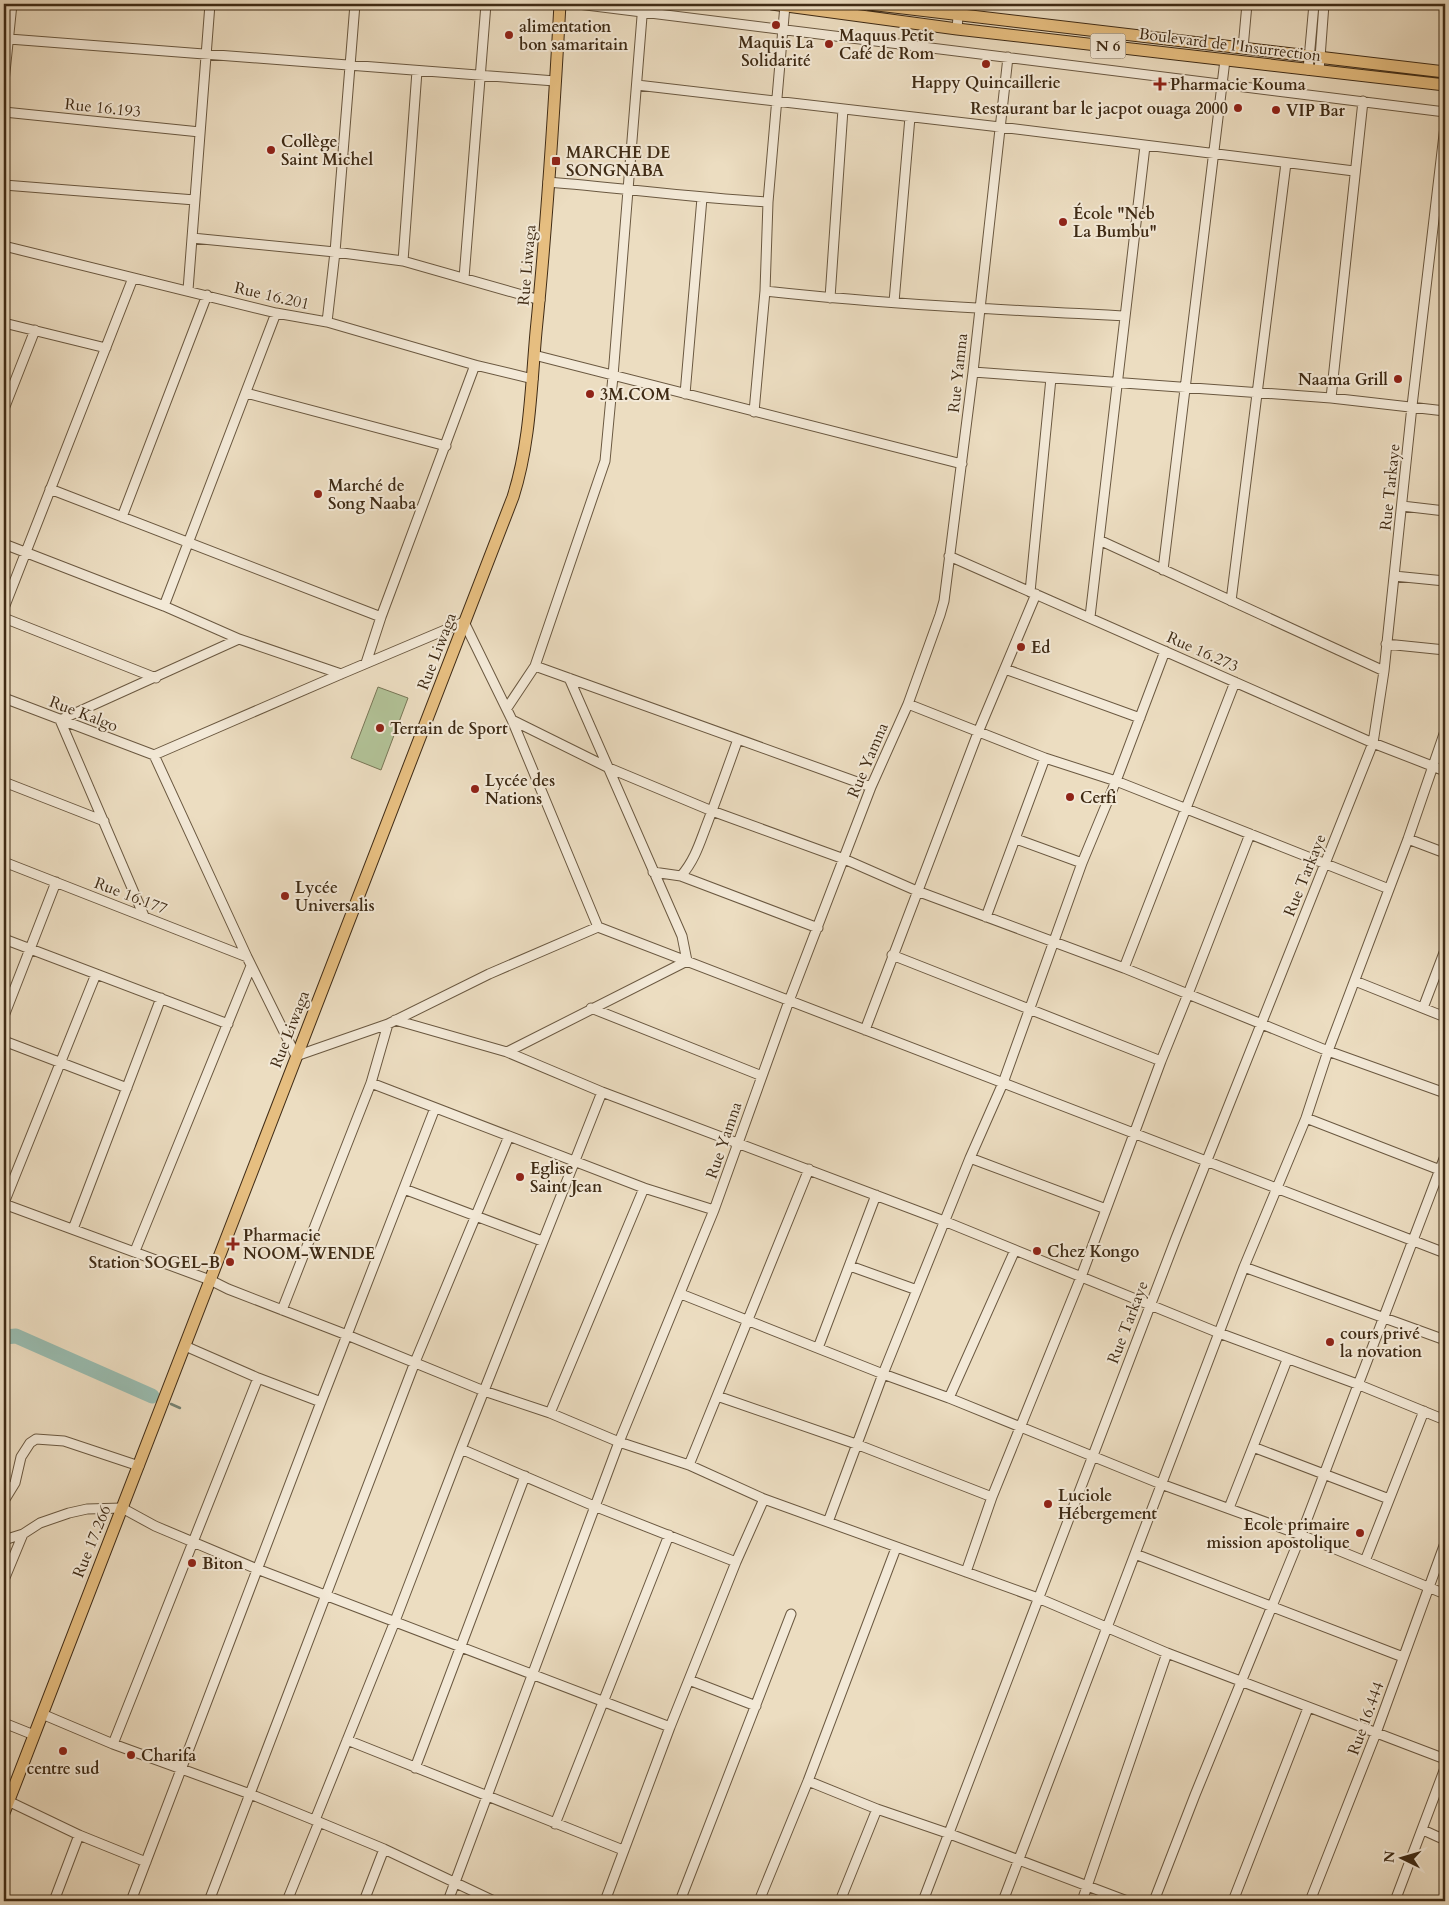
<svg xmlns="http://www.w3.org/2000/svg" width="1449" height="1905" font-family="Cardo,serif">
  <style>
    .green { fill: #b2c297; stroke: #787656 }
    .lines { fill: none; stroke-linecap: round; stroke-linejoin: round }
    .stream { stroke: #758272; stroke-width: 2.5 }
    .river { stroke: #99bcb0; stroke-width: 15 }
    .minor-casing { stroke: #6a5840; stroke-width: 11 }
    .major-casing { stroke: #3f2b15; stroke-width: 13 }
    .minor { stroke: #f3e9d7; stroke-width: 9 }
    .major { stroke: #e6be80; stroke-width: 11 }
    .poi-dot { fill: #8f2418; stroke: #f3e9d7; stroke-width: 2 }
    .labels { text-anchor: middle; stroke-width: 4; stroke-linejoin: round; paint-order: stroke }
    .shield { fill: #f3e9d7; stroke: #75644f; stroke-width: 1 }
    .shield-label { font-size: 15px; font-weight: bold; fill: #3f2b15 }
    .poi-label { font-size: 16px; font-weight: bold; fill: #3f2b15; stroke: #f3e9d7; text-anchor: start }
    .street-label { font-size: 16px; fill: #3f2b15; stroke: #f3e9d7 }
  </style>
  <rect width="100%" height="100%" fill="#ecddc1"/>
  <filter id="stains"><feTurbulence type="fractalNoise" baseFrequency=".004" numOctaves="4"/><feColorMatrix values="0 0 0 0 .2 0 0 0 0 .09 0 0 0 0 .02 0 0 0 .5 -.17"/></filter>
  <radialGradient id="worn" r=".72"><stop offset=".6" stop-color="#630" stop-opacity="0"/><stop offset="1" stop-color="#630" stop-opacity=".3"/></radialGradient>
  <path class="green" d="M378,687L408,698L381,770L351,758Z"/>
  <g class="lines">
    <path class="stream" d="M171,1404L180,1408"/>
    <path class="river" d="M4,1337L16,1336L152,1396"/>
    <g class="minor-casing">
      <path id="minor" d="M578,4L1445,112
        M957,29L959,4
        M9,39L555,81
        M1243,48L1247,4
        M1308,70L1314,4
        M1319,71L1324,4
        M4,82L12,4
        M637,85L1000,127L1354,171
        M4,112L200,132
        M548,182C622,188 694,198 768,202
        M4,185L195,200
        M192,238L335,252L403,261L540,300
        M4,246L276,313L327,322L475,365L533,379
        M403,261L417,71
        M464,278L486,4
        M188,290L210,4
        M765,291C884,304 1005,310 1125,316
        M830,298L843,109
        M894,302L910,117
        M327,322L335,252L355,4
        M4,323L106,348
        M534,355L962,464
        M973,372L1331,398L1445,411
        M246,393L446,446
        M685,394L702,198
        M1331,398L1363,101
        M4,409L35,330
        M754,412L765,291L768,202L785,5
        M50,489L381,617
        M1402,506L1445,511
        M122,517L207,295
        M1099,540L1384,671
        M4,544L164,606L239,639L341,674
        M949,556L1373,743L1445,771
        M1163,570L1225,60
        M1394,576L1445,581
        M1030,592L1051,378
        M1231,601L1286,163
        M164,606L276,313
        M4,608L133,278
        M1090,617L1145,146
        M4,618L156,678
        M1386,644L1445,650
        M366,663L381,617L475,365
        M535,666L871,787
        M1005,669L1140,718
        M4,698L154,755
        M908,704L1045,758L1116,781L1389,889
        M507,708L535,666L605,461L613,376L643,4
        M512,720L609,768L712,811L844,859L917,891L1124,968L1328,1051L1445,1093
        M154,755L247,957L296,1056L388,1024L489,974L598,927L1445,1253
        M154,755L341,674L464,622L512,720L598,927
        M4,782L104,821
        M1016,839L1082,863
        M1408,839L1445,853
        M4,862L247,957
        M653,872L681,876C695,860 700,842 707,824C718,795 728,767 738,739
        M681,876L818,928
        M144,916L60,720L239,639
        M986,917L1045,758
        M4,939L228,1024
        M892,955L1161,1061
        M1124,968L1235,682
        M1355,981L1445,1017
        M591,1008L762,1076
        M1423,1008L1445,950
        M4,1016L56,882
        M395,1020L507,1052L687,961L682,936L569,678
        M865,1030L979,730L1036,594
        M4,1041L127,1088
        M507,1052L602,1092L944,1221L1219,1333L1357,1384L1445,1420
        M371,1083L644,1188L714,1210
        M1306,1118L1440,1170
        M970,1158L1106,1209
        M404,1189L542,1241
        M4,1203L96,974
        M4,1204L210,1280L228,1289L347,1335L484,1391L550,1413L619,1442L689,1465L764,1499L1038,1598L1167,1653L1445,1759
        M73,1229L161,998
        M135,1251L251,966
        M850,1266L917,1290
        M1244,1267L1445,1340
        M681,1294L883,1374L949,1398L1161,1484L1301,1535L1445,1594
        M282,1310L371,1083L388,1024
        M185,1346L258,1378L321,1402
        M818,1348L876,1195
        M717,1396L856,1444L992,1497
        M949,1398L1015,1250
        M550,1413L644,1188
        M1253,1447L1389,1499
        M461,1449L594,1506L736,1562
        M689,1465L809,1169
        M4,1501L15,1483L21,1457L30,1443L36,1439L64,1441L139,1466
        M1229,1508L1287,1360
        M828,1522L883,1374L970,1158L1003,1083L1082,863L1116,781L1165,651
        M4,1540L23,1534
        M1135,1554L1403,1657
        M1365,1561L1424,1411
        M966,1572L992,1497L1081,1277L1161,1061L1188,994L1250,834
        M4,1580L23,1534L40,1523L69,1513L87,1509L122,1508L155,1526L257,1569L670,1727
        M689,1680L756,1706
        M42,1714L113,1744L250,1794L319,1822L384,1849L494,1901
        M4,1723L34,1735
        M347,1740L623,1850
        M113,1744L258,1378
        M415,1768L525,1476
        M808,1781L877,1809L840,1901
        M8,1801L79,1835L146,1862
        M877,1809L950,1834L1127,1901
        M315,1820L395,1621L461,1449L602,1092
        M555,1824L669,1535
        M1423,1830L1445,1840
        M54,1901L79,1835
        M131,1901L321,1402L435,1108
        M209,1901L415,1362L509,1136
        M287,1901L319,1822
        M364,1901L384,1849
        M448,1901L619,1442L714,1210L789,1001L871,787L908,704L940,615L944,601L973,372L1008,57
        M605,1901L670,1727L736,1562L764,1499
        M680,1901L791,1614
        M759,1901L808,1781L896,1548
        M923,1901L1176,1238L1373,743L1384,671L1412,406L1445,126
        M1003,1901L1244,1267L1306,1118L1328,1051L1408,839L1445,731
        M1082,1901L1167,1653
        M1154,1901L1195,1795L1301,1535L1445,1156
        M1233,1901L1308,1708
        M1310,1901L1376,1733L1445,1543
        M1395,1901L1445,1768"/>
    </g>
    <g class="major-casing">
      <path id="major" d="M772,4L957,29L1445,85
        M869,4L1445,72
        M4,1813L513,497C530,444 531,388 536,332C547,223 554,113 560,4"/>
    </g>
    <use href="#minor" class="minor"/>
    <use href="#major" class="major"/>
  </g>
  <g class="poi-dot">
    <circle cx="776" cy="25" r="5"/>
    <circle cx="509" cy="35" r="5"/>
    <circle cx="829" cy="44" r="5"/>
    <circle cx="986" cy="64" r="5"/>
    <path d="M1157.5 76.5h5v5h5v5h-5v5h-5v-5h-5v-5h5z"/>
    <circle cx="1238" cy="108" r="5"/>
    <circle cx="1276" cy="110" r="5"/>
    <circle cx="271" cy="150" r="5"/>
    <rect x="551" y="156" width="10" height="10" rx="2.5"/>
    <circle cx="1063" cy="222" r="5"/>
    <circle cx="1398" cy="379" r="5"/>
    <circle cx="590" cy="394" r="5"/>
    <circle cx="318" cy="494" r="5"/>
    <circle cx="1021" cy="647" r="5"/>
    <circle cx="380" cy="728" r="5"/>
    <circle cx="475" cy="789" r="5"/>
    <circle cx="1070" cy="797" r="5"/>
    <circle cx="285" cy="896" r="5"/>
    <circle cx="520" cy="1177" r="5"/>
    <path d="M230.5 1236.5h5v5h5v5h-5v5h-5v-5h-5v-5h5z"/>
    <circle cx="1037" cy="1251" r="5"/>
    <circle cx="230" cy="1262" r="5"/>
    <circle cx="1330" cy="1342" r="5"/>
    <circle cx="1048" cy="1504" r="5"/>
    <circle cx="1360" cy="1533" r="5"/>
    <circle cx="192" cy="1563" r="5"/>
    <circle cx="63" cy="1751" r="5"/>
    <circle cx="131" cy="1755" r="5"/>
  </g>
  <g class="labels">
    <rect class="shield" x="1090.5" y="33.5" width="35" height="25" rx="4"/>
    <g class="shield-label">
      <text x="1108" y="51">N 6</text>
    </g>
    <g class="poi-label">
      <text x="519" y="32">alimentation<tspan x="519" dy="18">bon samaritain</tspan></text>
      <text x="839" y="41">Maquus Petit<tspan x="839" dy="18">Café de Rom</tspan></text>
      <text x="776" y="48" text-anchor="middle">Maquis La<tspan x="776" dy="18">Solidarité</tspan></text>
      <text x="986" y="88" text-anchor="middle">Happy Quincaillerie</text>
      <text x="1170" y="90">Pharmacie Kouma</text>
      <text x="1228" y="114" text-anchor="end">Restaurant bar le jacpot ouaga 2000</text>
      <text x="1286" y="116">VIP Bar</text>
      <text x="281" y="147">Collège<tspan x="281" dy="18">Saint Michel</tspan></text>
      <text x="566" y="158">MARCHE DE<tspan x="566" dy="18">SONGNABA</tspan></text>
      <text x="1073" y="219">École "Neb<tspan x="1073" dy="18">La Bumbu"</tspan></text>
      <text x="1388" y="385" text-anchor="end">Naama Grill</text>
      <text x="600" y="400">3M.COM</text>
      <text x="328" y="491">Marché de<tspan x="328" dy="18">Song Naaba</tspan></text>
      <text x="1031" y="653">Ed</text>
      <text x="390" y="734">Terrain de Sport</text>
      <text x="485" y="786">Lycée des<tspan x="485" dy="18">Nations</tspan></text>
      <text x="1080" y="803">Cerfi</text>
      <text x="295" y="893">Lycée<tspan x="295" dy="18">Universalis</tspan></text>
      <text x="530" y="1174">Eglise<tspan x="530" dy="18">Saint Jean</tspan></text>
      <text x="243" y="1241">Pharmacie<tspan x="243" dy="18">NOOM-WENDE</tspan></text>
      <text x="1047" y="1257">Chez Kongo</text>
      <text x="220" y="1268" text-anchor="end">Station SOGEL-B</text>
      <text x="1340" y="1339">cours privé<tspan x="1340" dy="18">la novation</tspan></text>
      <text x="1058" y="1501">Luciole<tspan x="1058" dy="18">Hébergement</tspan></text>
      <text x="1350" y="1530" text-anchor="end">Ecole primaire<tspan x="1350" dy="18">mission apostolique</tspan></text>
      <text x="202" y="1569">Biton</text>
      <text x="141" y="1761">Charifa</text>
      <text x="63" y="1774" text-anchor="middle">centre sud</text>
    </g>
    <g class="street-label">
      <text transform="translate(1230 44) rotate(7)" y="6">Boulevard de l'Insurrection</text>
      <text transform="translate(103 107) rotate(6)" y="6">Rue 16.193</text>
      <text transform="translate(526 265) rotate(-85)" y="6">Rue Liwaga</text>
      <text transform="translate(272 295) rotate(13)" y="6">Rue 16.201</text>
      <text transform="translate(957 373) rotate(-84)" y="6">Rue Yamna</text>
      <text transform="translate(1389 487) rotate(-84)" y="6">Rue Tarkaye</text>
      <text transform="translate(436 651) rotate(-69)" y="6">Rue Liwaga</text>
      <text transform="translate(1203 651) rotate(24)" y="6">Rue 16.273</text>
      <text transform="translate(84 713) rotate(21)" y="6">Rue Kalgo</text>
      <text transform="translate(867 760) rotate(-67)" y="6">Rue Yamna</text>
      <text transform="translate(1304 875) rotate(-68)" y="6">Rue Tarkaye</text>
      <text transform="translate(131 895) rotate(21)" y="6">Rue 16.177</text>
      <text transform="translate(289 1029) rotate(-69)" y="6">Rue Liwaga</text>
      <text transform="translate(723 1140) rotate(-71)" y="6">Rue Yamna</text>
      <text transform="translate(1127 1322) rotate(-69)" y="6">Rue Tarkaye</text>
      <text transform="translate(91 1541) rotate(-68)" y="6">Rue 17.266</text>
      <text transform="translate(1365 1718) rotate(-70)" y="6">Rue 16.444</text>
    </g>
  </g>
  <rect width="1449" height="1905" fill="none" stroke="#ecddc1" stroke-width="20"/>
  <rect x="5" y="5" width="1439" height="1895" fill="none" stroke="#3f2b15" stroke-width="2.5"/>
  <rect x="10" y="10" width="1429" height="1885" fill="none" stroke="#3f2b15"/>
  <g transform="translate(1402 1858) rotate(275)" stroke="#f3e9d7" stroke-width="4" paint-order="stroke">
  <path d="M0-4L9 19L0 12L-9 19Z" fill="#3f2b15"/>
  <text y="-8" font-size="14" font-weight="bold" text-anchor="middle" fill="#3f2b15">N</text>
  </g>
  <rect width="100%" height="100%" filter="url(#stains)"/>
  <rect width="100%" height="100%" fill="url(#worn)"/>
</svg>
